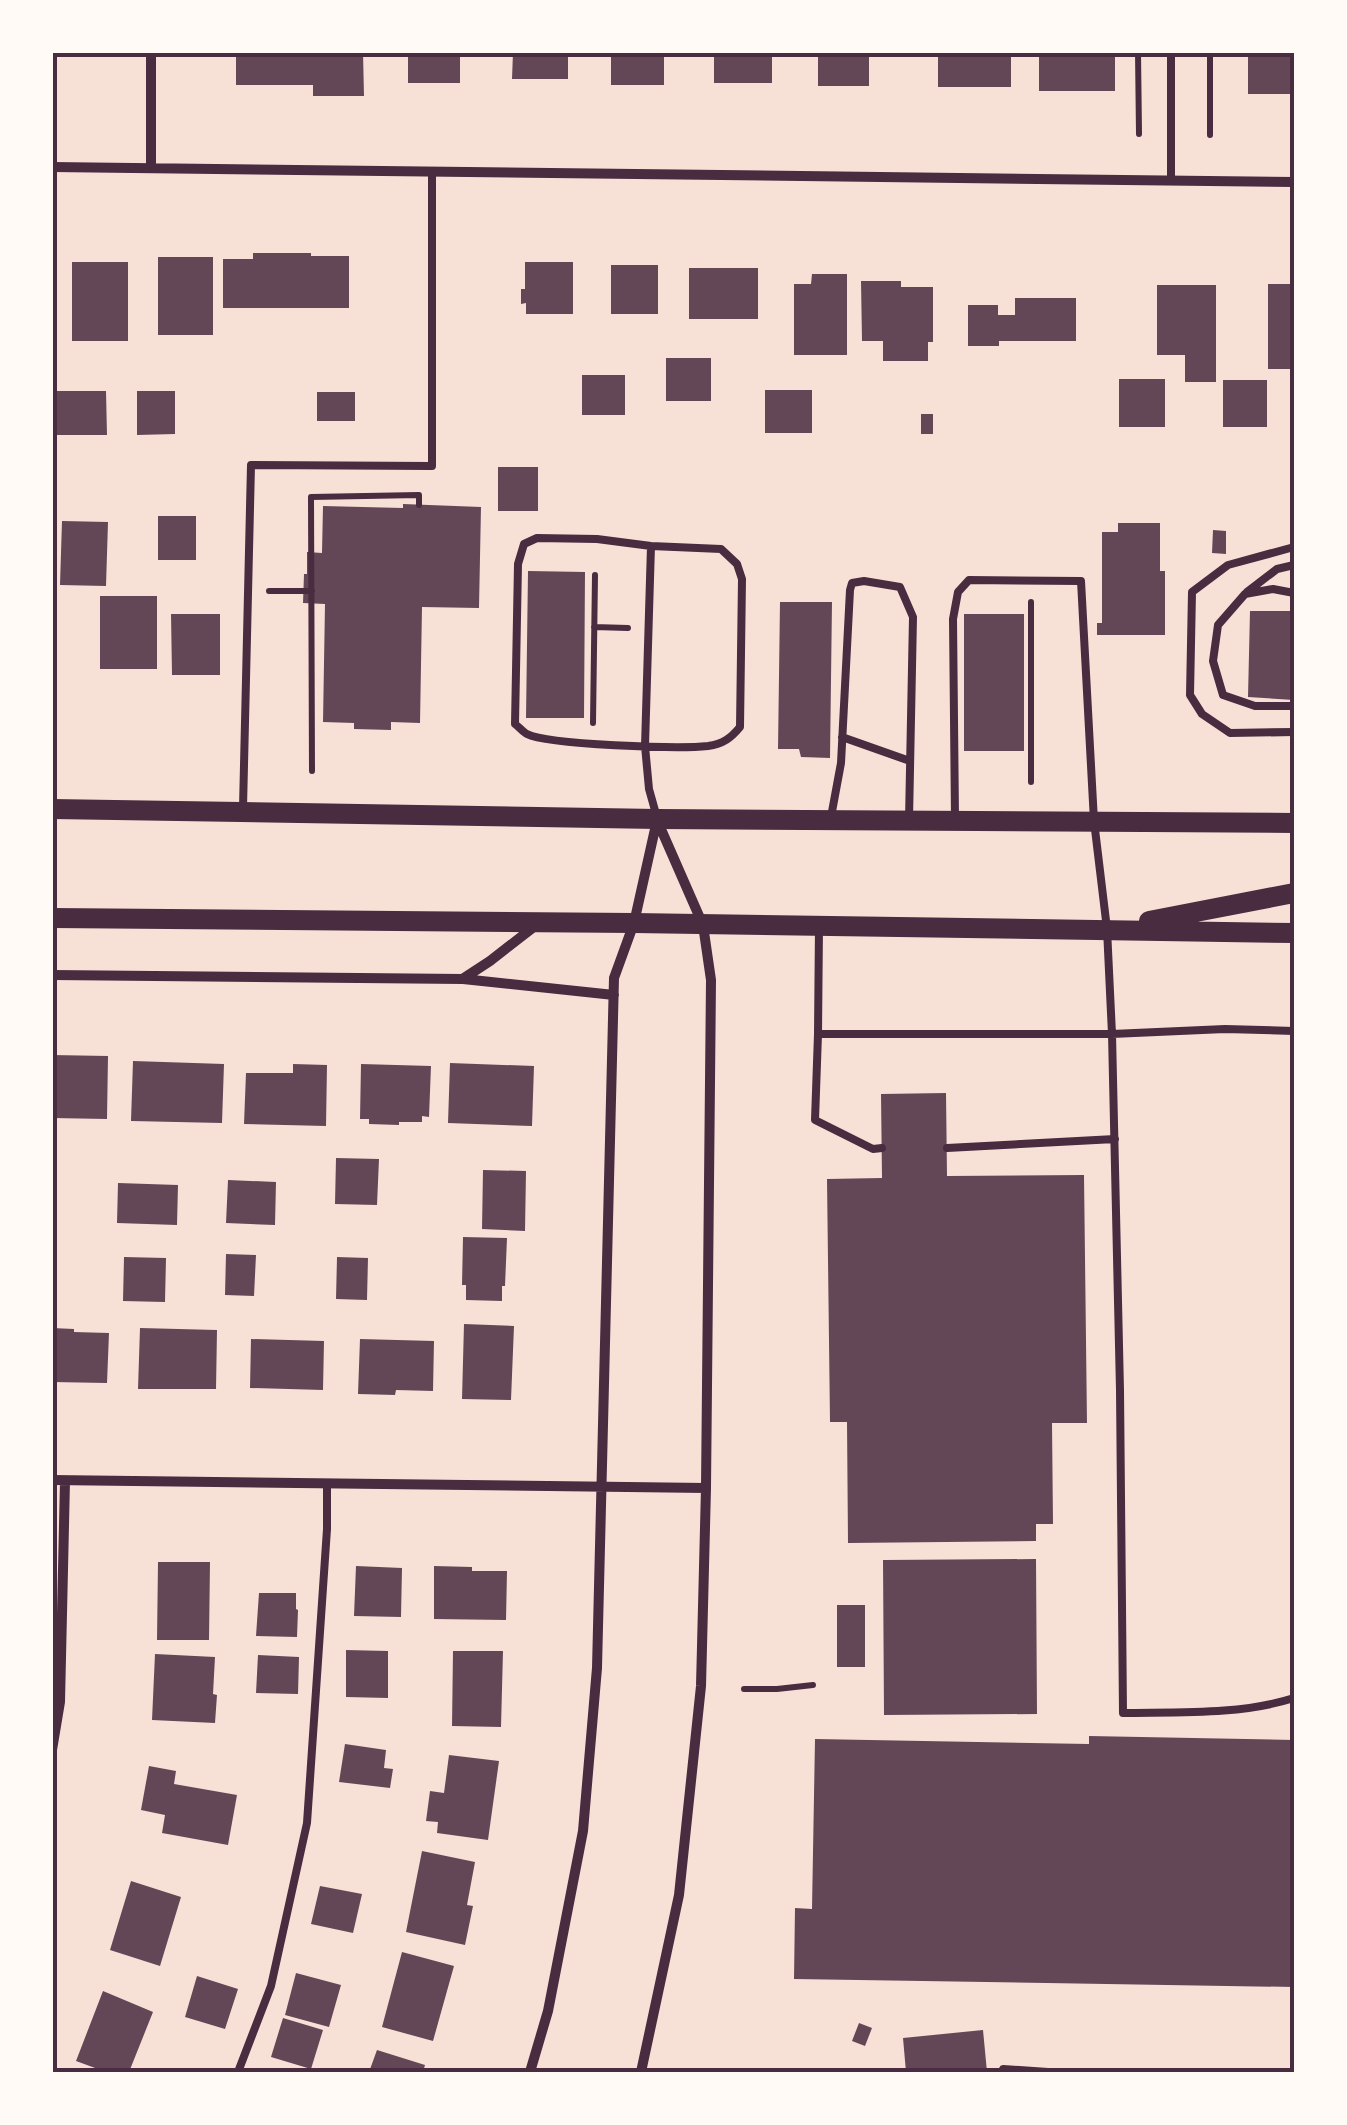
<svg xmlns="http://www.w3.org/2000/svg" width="1347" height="2125" font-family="'Open Sans',sans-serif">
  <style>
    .building { fill: #644757 }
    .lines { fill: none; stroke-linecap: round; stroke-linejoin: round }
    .path { stroke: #4a2c40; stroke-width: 6 }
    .service { stroke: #4a2c40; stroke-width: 8 }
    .minor { stroke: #4a2c40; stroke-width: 10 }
    .secondary { stroke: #4a2c40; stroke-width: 20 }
    .neatline { fill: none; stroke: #4a2c40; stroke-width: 4 }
  </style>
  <rect width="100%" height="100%" fill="#f7e1d7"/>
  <path class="building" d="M236,52H363L364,96H313V85H236Z
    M408,52H460V83H408Z
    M513,52H568V79H512Z
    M611,52H664V85H611Z
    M714,52H772V83H714Z
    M818,52H869V86H818Z
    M938,52H1011V87H938Z
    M1039,52H1115V91H1039Z
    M1248,52H1294V94H1248Z
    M253,253H311V256H349V308H223V259H253Z
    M158,257H213V335H158Z
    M72,262H128V341H72Z
    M525,262H573V314H526V303L521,304V289H525Z
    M611,265H658V314H611Z
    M689,268H758V319H689Z
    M812,274H847V355H794V284H811Z
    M861,281H901V287H933V342H928V361H883V341H862Z
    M1268,284H1294V369H1268Z
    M1157,285H1216V382H1185V355H1157Z
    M1015,298H1076V341H999V346H968V305H998V315H1015Z
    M666,358H711V401H666Z
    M582,375H625V415H582Z
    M1119,379H1165V427H1119Z
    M1223,380H1267V427H1223Z
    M765,390H812V433H765Z
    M52,391H106L107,435H52Z
    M137,391H175V434L137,435Z
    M317,392H355V421H317Z
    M921,414H933V434H921Z
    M498,467H538V511H498Z
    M403,504L481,507L479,608L422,607L420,723L391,722V730L354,729V723L323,722L325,604L303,603L304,574H307V552L322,553L323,506L403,508Z
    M158,516H196V560H158Z
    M62,521L108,522L106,586L60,585Z
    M1118,523H1160V571H1165V635H1097V623H1102V532H1118Z
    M1213,530L1226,531V554L1212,553Z
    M528,571L585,572L584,718H526Z
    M100,596H157V669H100Z
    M780,602H832L830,758L801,757L799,749H778Z
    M1250,611H1294V700L1248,697Z
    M171,614H220V675H172Z
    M964,614H1024V751H964Z
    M52,1055L108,1056L107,1119L52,1118Z
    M133,1061L224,1064L222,1123L131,1121Z
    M450,1063L534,1066L532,1126L448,1123Z
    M293,1064L327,1065L326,1126L244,1124L246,1073H293Z
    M361,1064L431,1066L429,1117L422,1116V1122H399V1125L369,1124V1119H360Z
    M946,1093L947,1176L1084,1175L1087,1423H1052L1053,1524H1036V1541L848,1543L847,1422H830L827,1179L882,1178L881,1094Z
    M336,1158L379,1159L377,1205L335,1204Z
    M483,1170L526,1171L525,1231L482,1229Z
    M228,1180L276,1182L275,1225L226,1223Z
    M118,1183L178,1185L177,1225L117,1223Z
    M463,1237L507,1238L505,1286H502V1301L466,1300V1285H462Z
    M226,1254L256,1255L254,1296L225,1295Z
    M124,1257L166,1258L165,1302L123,1301Z
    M337,1257L368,1258L367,1300L336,1299Z
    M464,1324L514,1326L511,1400L462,1399Z
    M52,1328L74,1329V1332L109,1333L107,1383L52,1382Z
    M140,1328L217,1330L216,1389H138Z
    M251,1339L324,1341L323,1390L250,1388Z
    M360,1339L434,1341L433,1391L396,1390L395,1395L358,1394Z
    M1036,1559L1037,1714L884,1715L883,1560Z
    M158,1562H210L209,1640H157Z
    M356,1566L402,1568L401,1617L354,1616Z
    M434,1566L472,1567V1571H507L506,1620L434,1619Z
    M259,1593H296V1609L298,1610L297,1637L256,1636Z
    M837,1605H865V1667H837Z
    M346,1650L388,1651V1698L346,1697Z
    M453,1651H503L501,1727L452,1726Z
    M155,1654L215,1657L213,1694L217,1695L215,1723L152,1720Z
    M258,1655L299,1657L298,1694L256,1693Z
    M1089,1736L1294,1740L1291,1936H1294V1987L794,1979L795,1908L812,1909L815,1739L1089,1744Z
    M345,1744L386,1750L384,1768L393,1769L390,1788L339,1782Z
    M449,1755L499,1761L488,1840L437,1833L438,1822L426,1821L430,1791L444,1793Z
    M149,1766L176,1771L174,1784L237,1795L228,1845L162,1833L165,1815L141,1810Z
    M422,1851L475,1862L467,1905L473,1906L465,1945L406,1932Z
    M131,1881L181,1897L160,1966L110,1950Z
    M320,1886L362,1894L353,1933L311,1924Z
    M402,1952L454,1966L433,2041L382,2027Z
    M296,1973L341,1985L329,2027L285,2015Z
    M197,1976L238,1989L225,2029L185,2017Z
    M103,1991L153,2012L129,2072H106L76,2061Z
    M283,2018L323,2030L311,2069L271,2057Z
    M859,2023L872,2028L865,2046L852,2041Z
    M983,2030L987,2072H906L903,2038Z
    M377,2050L425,2065L423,2072H369Z"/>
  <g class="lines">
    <path class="path" d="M1138,52L1139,134
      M1210,52V135
      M269,591H312
      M1031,602V782
      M594,627L628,628
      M593,723L595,575
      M312,771L311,497L419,495V505
      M744,1689H777L813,1685"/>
    <path class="service" d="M1171,52V181
      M537,538L597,539L651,546L721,549L737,564L742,579L740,727C731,738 723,744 708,746C680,749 548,745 527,734C524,733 518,726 515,724L518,564L524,544Z
      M651,546L645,746L649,789L656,814
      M1294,547L1228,565L1192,592L1190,695L1202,714L1230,733L1294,732
      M1247,592L1277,569L1294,565
      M1294,593L1273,589L1245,594L1218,625L1213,661L1223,695L1255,706H1294
      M842,737L910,761
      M243,808L251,465L432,466V172
      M831,817L841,763L850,590L852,583L864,581L900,587L913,617L909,820
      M955,818L953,619L958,592L969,580L1081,581L1094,821L1107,929L1112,1034L1120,1390L1123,1713C1180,1712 1240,1715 1294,1698
      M819,926L818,1034H1112L1225,1029L1294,1031
      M818,1034L815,1120L873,1149L882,1148
      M947,1148L1115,1139
      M238,2072L271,1986L307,1823L327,1529V1484
      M1002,2072L1003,2069L1048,2072"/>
    <path class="minor" d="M151,52V168
      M52,167L1294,182
      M52,975L463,979L614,995
      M464,978L490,961L535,926
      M52,1480L706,1488
      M52,1750L60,1702L65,1481
      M530,2072L548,2011L583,1831L597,1668L614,978L634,923L657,820
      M641,2072L679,1895L701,1686L706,1488L711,980L703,925L657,820"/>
    <path class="secondary" d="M52,809L657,819L1294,823
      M52,918L634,923L1294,933
      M1149,921L1294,893"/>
  </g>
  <rect width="1347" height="2125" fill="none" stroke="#fffaf5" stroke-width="110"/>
  <rect x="55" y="55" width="1237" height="2015" class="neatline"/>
</svg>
